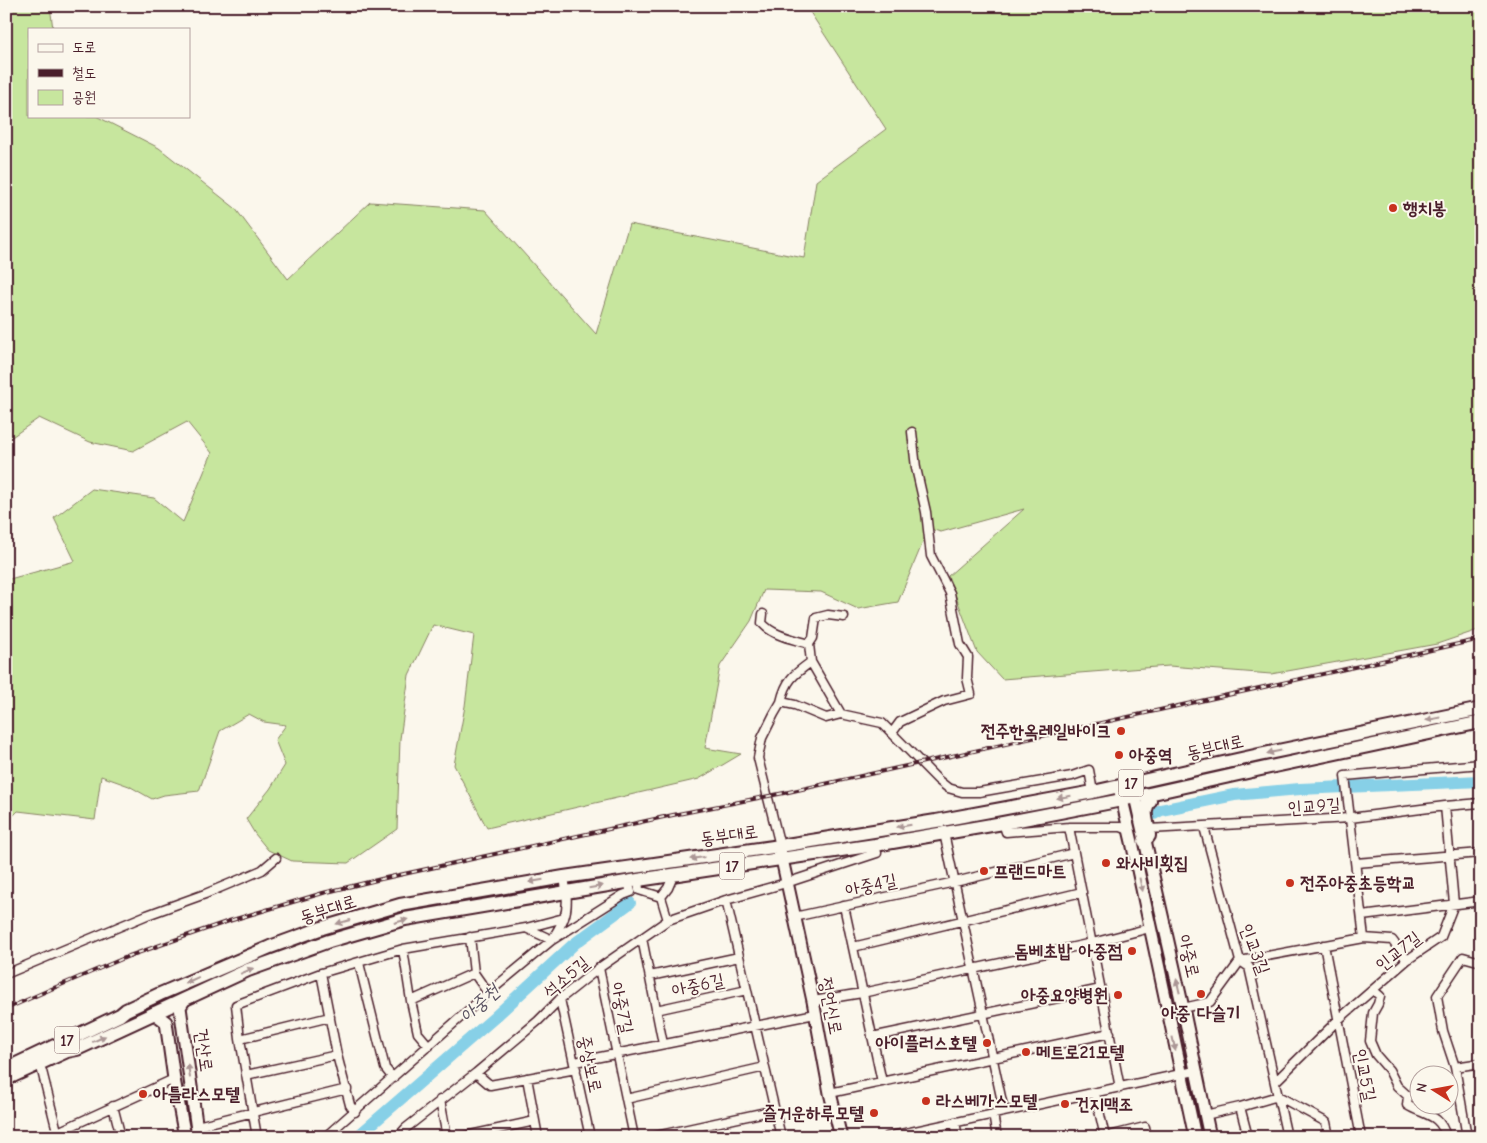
<svg xmlns="http://www.w3.org/2000/svg" width="1487" height="1143" font-family="'Comic Neue','Poor Story',sans-serif">
  <style>
    .green { fill: #c7e69e; stroke: #888264 }
    .lines { fill: none; stroke-linecap: round; stroke-linejoin: round }
    .river { stroke: #87d0e7; stroke-width: 12 }
    .street-casing { stroke: #4a1f2b; stroke-width: 11 }
    .secondary-casing { stroke: #4a1f2b; stroke-width: 15 }
    .primary-casing { stroke: #4a1f2b; stroke-width: 16 }
    .street { stroke: #fbf7ec; stroke-width: 8 }
    .secondary { stroke: #fbf7ec; stroke-width: 11 }
    .primary { stroke: #fbf7ec; stroke-width: 12 }
    .rail-casing { stroke: #4a1f2b; stroke-width: 4 }
    .rail { stroke: #fbf7ec; stroke-width: 2; stroke-dasharray: 5.5; stroke-linecap: butt }
    .oneway { fill: #ab9695 }
    .poi-dot { fill: #c8321e; stroke: #fbf7ec; stroke-width: 2 }
    .labels { text-anchor: middle; stroke-width: 4; stroke-linejoin: round; paint-order: stroke }
    .shield { fill: #fbf7ec; stroke: #7f6065; stroke-width: 1 }
    .shield-label { font-size: 16px; font-weight: bold; fill: #4a1f2b }
    .poi-label { font-size: 18px; font-weight: bold; fill: #4a1f2b; stroke: #fbf7ec; text-anchor: start }
    .street-label { font-size: 18px; fill: #4a1f2b; stroke: #fbf7ec }
    .water-label { font-size: 19px; font-style: italic; fill: #5c5463; stroke: #fbf7ec }
  </style>
  <rect width="100%" height="100%" fill="#fbf7ec"/>
  <filter id="ink" filterUnits="userSpaceOnUse"><feTurbulence type="fractalNoise" baseFrequency=".02" numOctaves="2"/><feDisplacementMap in="SourceGraphic" scale="10" xChannelSelector="R" yChannelSelector="G"/><feConvolveMatrix kernelMatrix="1 2 1 2 8 2 1 2 1" color-interpolation-filters="sRGB"/></filter>
  <g filter="url(#ink)">
    <path class="green" d="M6,6H50L53,29H29V116H96L159,148L235,208L288,279L370,202L485,210L596,334L629,224L804,258L816,181L886,129L806,6H1481V629L1437,644L1271,674L1169,666L1002,679L977,652L948,576L1024,509L941,532L930,529L925,537L898,602L858,609L821,592L764,590L751,621L720,666L705,748L741,754L699,779L487,828L454,765L465,706L474,635L433,625L409,675L400,739L397,829L348,863L292,861L268,850L255,834L246,819L270,789L285,765L275,740L286,725L264,722L249,714L220,731L199,791L164,795L152,799L129,786L101,776L95,820L18,811L6,823V580L75,561L54,518L92,489L154,498L183,522L212,453L187,422L133,451L90,442L39,418L6,441Z"/>
    <g class="lines">
      <path class="river" d="M1154,814L1161,810L1234,795L1300,789L1481,781
        M357,1137L495,1017L574,944L630,903"/>
      <g class="street-casing">
        <path id="street" d="M763,614L762,623C773,636 794,639 809,644
          M781,702C786,680 793,675 811,662
          M841,714L811,662L809,644L813,638L816,618L828,615L844,617
          M892,733L900,722L944,701L971,694L967,678L968,657L960,644L950,593L931,556L926,512L916,468L912,432
          M1003,823L1006,832L1069,827H1121L1129,830
          M1069,827L1120,1088
          M1204,827L1240,961L1249,967L1287,1137
          M1149,829L1350,818L1445,806L1481,803
          M944,833L1004,1111
          M780,846L758,758L762,738L774,714L781,702L795,705L826,718L841,714L882,723L938,780L948,788L962,792H979L1072,776L1089,770L1093,792
          M1356,863L1481,853
          M638,880L639,890L661,897
          M661,897L668,888L674,874
          M661,897L668,920
          M726,900L781,1137
          M844,906L882,1082
          M1362,916L1481,901
          M794,917L955,882L1074,853
          M526,928L564,918
          M470,937L474,973L488,993
          M642,938L663,1044
          M1364,938L1345,776L1481,764
          M1324,945L1361,1137
          M853,947L1082,892
          M403,949L411,1001L418,1033L429,1046
          M359,963L385,1068L393,1078
          M599,968L634,1137
          M321,973L337,1055L350,1105L355,1112
          M6,974L147,915L205,894L248,876L262,870L276,858
          M650,976L739,957
          M1373,990L1380,996L1378,1004L1373,1013L1370,1041L1376,1055L1389,1070L1397,1086L1408,1096L1407,1105C1425,1116 1440,1113 1446,1137
          M560,999L590,1137
          M411,1001L474,973
          M813,1001L862,993L1092,943L1150,928
          M1183,1008L1210,1002L1240,961L1364,938L1392,940L1407,960
          M656,1010L747,990
          M872,1037L1101,989
          M240,1039L330,1017
          M575,1062L815,1014
          M1455,1067L1481,1063
          M42,1071L58,1135
          M476,1073L490,1085L576,1069
          M246,1075L337,1055
          M527,1078L538,1137
          M1275,1082L1338,1020L1407,960L1441,937L1454,904L1445,806
          M830,1093L1110,1033
          M1095,1093L1105,1137
          M626,1099L765,1067
          M440,1100L447,1137
          M113,1106L121,1137
          M1240,1107L1248,1137
          M993,1114L997,1137
          M1205,1115L1240,1107L1278,1096L1326,1122L1329,1137
          M955,1122L958,1137
          M197,1126L347,1089
          M47,1137L174,1079
          M257,1137L240,1039L236,1005L321,973L403,949L526,928L552,940C556,933 561,925 564,918C569,905 566,890 564,877
          M325,1137L488,993L552,940L623,895L631,892L628,882
          M398,1137L406,1128L476,1073L538,1021L560,999L599,968L668,920L726,900L786,883L877,853L875,845
          M461,1137L535,1121
          M651,1137L775,1110
          M887,1137L1195,1071
          M1105,1137L1145,1127L1147,1137
          M1467,1137L1455,1067L1443,1031L1437,996L1463,957L1481,962"/>
      </g>
      <g class="secondary-casing">
        <path id="secondary" d="M1132,783L1183,1008L1210,1137
          M1119,787L1132,842L1195,1137
          M780,850L813,1001L830,1093L841,1137
          M185,999L180,1007L198,1137
          M154,1013L166,1022L174,1079L185,1137"/>
      </g>
      <g class="primary-casing">
        <path id="primary" d="M1144,841L1149,836C1149,823 1141,812 1150,801L1149,794
          M6,1069L120,1015L126,1010L160,994L270,947L322,928L400,905L564,877L780,846L936,821L1093,792L1259,755L1481,709
          M6,1079L67,1051L77,1049L248,970L329,941L405,919L638,880L875,845L1003,823L1122,800L1270,767L1481,722"/>
      </g>
      <use href="#street" class="street"/>
      <use href="#secondary" class="secondary"/>
      <use href="#primary" class="primary"/>
      <g class="rail-casing">
        <path id="rail" d="M6,1009L49,990L129,956L229,921L323,893L381,879L673,815L784,793L1481,639"/>
      </g>
      <use href="#rail" class="rail"/>
    </g>
    <defs><path id="oneway-solid" d="M-6-.8H1V-3.2L6.5 0L1 3.2V.8H-6Z" transform="scale(1.25)"/></defs>
    <g class="oneway">
      <use href="#oneway-solid" transform="translate(1433 719) rotate(169)"/>
      <use href="#oneway-solid" transform="translate(1274 752) rotate(168)"/>
      <use href="#oneway-solid" transform="translate(1064 797) rotate(170)"/>
      <use href="#oneway-solid" transform="translate(904 826) rotate(171)"/>
      <use href="#oneway-solid" transform="translate(697 858) rotate(172)"/>
      <use href="#oneway-solid" transform="translate(536 881) rotate(171)"/>
      <use href="#oneway-solid" transform="translate(1141 885) rotate(78)"/>
      <use href="#oneway-solid" transform="translate(596 887) rotate(-10)"/>
      <use href="#oneway-solid" transform="translate(401 921) rotate(-15)"/>
      <use href="#oneway-solid" transform="translate(343 922) rotate(164)"/>
      <use href="#oneway-solid" transform="translate(247 971) rotate(-23)"/>
      <use href="#oneway-solid" transform="translate(192 980) rotate(156)"/>
      <use href="#oneway-solid" transform="translate(1178 986) rotate(-103)"/>
      <use href="#oneway-solid" transform="translate(99 1039) rotate(-25)"/>
      <use href="#oneway-solid" transform="translate(1174 1044) rotate(78)"/>
      <use href="#oneway-solid" transform="translate(189 1071) rotate(-98)"/>
    </g>
  </g>
  <g class="poi-dot">
    <circle cx="1393" cy="208" r="5"/>
    <circle cx="1121" cy="731" r="5"/>
    <circle cx="1119" cy="755" r="5"/>
    <circle cx="1106" cy="863" r="5"/>
    <circle cx="984" cy="871" r="5"/>
    <circle cx="1290" cy="883" r="5"/>
    <circle cx="1132" cy="951" r="5"/>
    <circle cx="1201" cy="994" r="5"/>
    <circle cx="1118" cy="995" r="5"/>
    <circle cx="987" cy="1043" r="5"/>
    <circle cx="1026" cy="1052" r="5"/>
    <circle cx="143" cy="1094" r="5"/>
    <circle cx="926" cy="1101" r="5"/>
    <circle cx="1065" cy="1104" r="5"/>
    <circle cx="874" cy="1113" r="5"/>
  </g>
  <g class="labels">
    <g class="shield">
      <rect x="1118.5" y="769.5" width="25" height="27" rx="4"/>
      <rect x="719.5" y="852.5" width="25" height="27" rx="4"/>
      <rect x="54.5" y="1026.5" width="25" height="27" rx="4"/>
    </g>
    <g class="shield-label">
      <text x="1131" y="789">17</text>
      <text x="732" y="872">17</text>
      <text x="67" y="1046">17</text>
    </g>
    <g class="poi-label">
      <text x="1403" y="214">행치봉</text>
      <text x="1111" y="737" text-anchor="end">전주한옥레일바이크</text>
      <text x="1129" y="761">아중역</text>
      <text x="1116" y="869">와사비횟집</text>
      <text x="994" y="877">프랜드마트</text>
      <text x="1300" y="889">전주아중초등학교</text>
      <text x="1122" y="957" text-anchor="end">돔베초밥 아중점</text>
      <text x="1108" y="1001" text-anchor="end">아중요양병원</text>
      <text x="1201" y="1019" text-anchor="middle">아중 다슬기</text>
      <text x="977" y="1049" text-anchor="end">아이플러스호텔</text>
      <text x="1036" y="1058">메트로21모텔</text>
      <text x="153" y="1100">아틀라스모텔</text>
      <text x="936" y="1107">라스베가스모텔</text>
      <text x="1075" y="1110">건지맥조</text>
      <text x="864" y="1119" text-anchor="end">즐거운하루모텔</text>
    </g>
    <g class="street-label">
      <text transform="translate(1215 747) rotate(-13)" y="6">동부대로</text>
      <text transform="translate(1314 806) rotate(-4)" y="6">인교9길</text>
      <text transform="translate(729 835) rotate(-8)" y="6">동부대로</text>
      <text transform="translate(871 885) rotate(-12)" y="6">아중4길</text>
      <text transform="translate(328 909) rotate(-18)" y="6">동부대로</text>
      <text transform="translate(1255 949) rotate(69)" y="6">인교3길</text>
      <text transform="translate(1398 951) rotate(-38)" y="6">인교7길</text>
      <text transform="translate(1189 956) rotate(77)" y="6">아중로</text>
      <text transform="translate(566 977) rotate(-40)" y="6">석소5길</text>
      <text transform="translate(698 985) rotate(-12)" y="6">아중6길</text>
      <text transform="translate(831 1006) rotate(79)" y="6">정언신로</text>
      <text transform="translate(622 1008) rotate(78)" y="6">아중7길</text>
      <text transform="translate(204 1050) rotate(82)" y="6">건산로</text>
      <text transform="translate(590 1064) rotate(78)" y="6">중상보로</text>
      <text transform="translate(1365 1075) rotate(79)" y="6">인교5길</text>
    </g>
    <g class="water-label">
      <text transform="translate(479 1003) rotate(-42)" y="7">아중천</text>
    </g>
  </g>
  <rect width="1487" height="1143" fill="none" stroke="#fbf7ec" stroke-width="25"/>
  <rect x="12" y="12" width="1462" height="1118" fill="none" stroke="#4a1f2b" stroke-width="2" filter="url(#ink)"/>
  <rect x="28" y="28" width="162" height="90" fill="#fbf7ec" stroke="#b4a19f"/>
  <rect x="38" y="44" width="25" height="8" fill="#fbf7ec" stroke="#b4a19f"/>
  <text x="72" y="52" font-size="15" fill="#4a1f2b">도로</text>
  <rect x="38" y="69" width="25" height="8" fill="#4a1f2b" stroke="#b4a19f"/>
  <text x="72" y="78" font-size="15" fill="#4a1f2b">철도</text>
  <rect x="38" y="90" width="25" height="15" fill="#c7e69e" stroke="#b4a19f"/>
  <text x="72" y="102" font-size="15" fill="#4a1f2b">공원</text>
  <g transform="translate(1434 1090) rotate(281)"><circle r="24" fill="#fbf7ec" stroke="#b4a19f"/>
  <path d="M0-4L9 19L0 12L-9 19Z" fill="#c8321e"/>
  <text y="-8" font-size="14" font-weight="bold" text-anchor="middle" fill="#4a1f2b">N</text>
  </g>
</svg>
